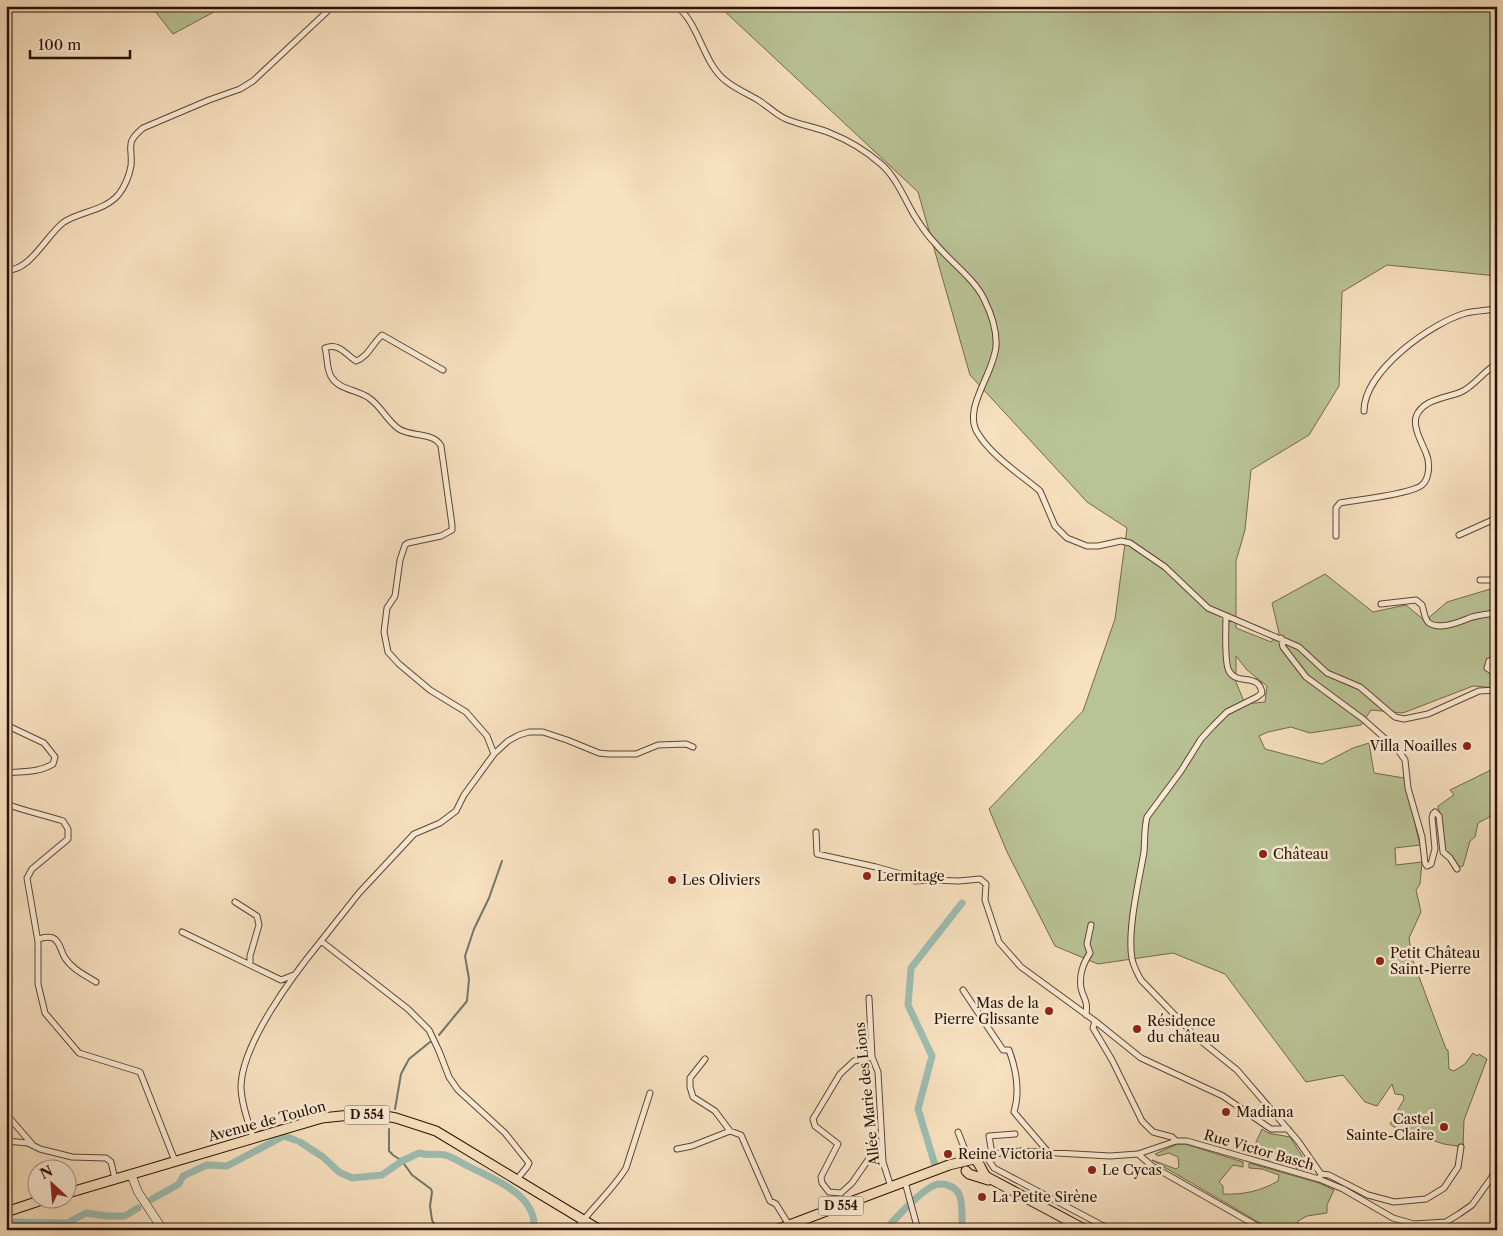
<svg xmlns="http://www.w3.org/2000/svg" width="1503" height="1236" font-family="'Libre Caslon Text',serif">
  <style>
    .green { fill: #b9c396; stroke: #726a4c; fill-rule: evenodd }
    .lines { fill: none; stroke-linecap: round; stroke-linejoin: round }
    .stream { stroke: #6f786c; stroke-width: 2 }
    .canal { stroke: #9dbeb3; stroke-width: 7 }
    .street-casing { stroke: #5e4432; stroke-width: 7 }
    .secondary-casing { stroke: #2a1002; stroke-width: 9 }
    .primary-casing { stroke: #2a1002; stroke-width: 11 }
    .street { stroke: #faecd6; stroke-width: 5 }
    .secondary { stroke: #faecd6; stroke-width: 8 }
    .primary { stroke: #f8e1c0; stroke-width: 9 }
    .poi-dot { fill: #8f2418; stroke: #faecd6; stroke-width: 2 }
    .labels { text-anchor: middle; stroke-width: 5; stroke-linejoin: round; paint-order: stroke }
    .shield { fill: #faecd6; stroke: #685242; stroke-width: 1 }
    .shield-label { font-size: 12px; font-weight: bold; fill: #2a1002 }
    .poi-label { font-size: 14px; fill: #2a1002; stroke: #faecd6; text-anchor: start }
    .street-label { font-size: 14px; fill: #2a1002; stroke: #faecd6 }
  </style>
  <rect width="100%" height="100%" fill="#f8e1c0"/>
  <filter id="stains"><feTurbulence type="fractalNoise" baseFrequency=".004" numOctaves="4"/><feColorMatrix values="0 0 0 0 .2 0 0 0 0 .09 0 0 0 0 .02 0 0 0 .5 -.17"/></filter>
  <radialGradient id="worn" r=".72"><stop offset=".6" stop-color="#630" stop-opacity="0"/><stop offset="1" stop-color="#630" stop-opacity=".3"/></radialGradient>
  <path class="green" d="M151,6H225L173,34Z
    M719,6H1497V276L1387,265L1342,292L1339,386L1309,435L1251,470L1245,530L1236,561V628L1271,642L1279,633L1272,603L1325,574L1373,612L1406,605L1425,621L1447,602L1497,587V688L1473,686L1403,713L1371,710L1361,725L1310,733L1291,727L1268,732L1259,736L1265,749L1322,764L1353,748L1369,743L1374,773L1404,778L1420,845L1395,848L1396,865L1422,862L1420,884L1416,890L1421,912L1409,938L1412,958L1446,1049L1448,1050L1449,1069L1454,1071L1465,1064L1473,1053L1477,1056L1479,1054L1487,1059L1464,1120L1463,1147L1444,1144L1397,1129L1390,1124L1404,1099L1403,1095L1395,1094L1392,1084L1377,1106L1365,1102L1343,1075L1306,1082L1225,974L1173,953L1098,964L1055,946L1007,852L989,809L1083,711L1115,619L1127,528L1087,502L970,375L918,192ZM1236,656L1247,670L1267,686L1265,702L1245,704L1236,682Z
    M1497,767V813L1478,823L1475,837L1470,841L1463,866L1458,867L1452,856L1444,851L1443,831L1438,806L1454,795L1450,790Z
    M1262,1129L1268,1133L1290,1137L1312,1172L1296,1168L1297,1160L1289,1158L1290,1155L1287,1154L1286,1157L1272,1153L1270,1161L1263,1159L1262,1152L1257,1148L1256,1142Z
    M1178,1144H1185L1243,1162V1167L1233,1165L1219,1182L1223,1186V1194C1243,1195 1261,1191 1278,1181L1279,1175L1262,1169L1249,1168V1163L1319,1183L1334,1190L1327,1205V1213L1307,1216L1298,1221L1297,1230H1272L1152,1160L1176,1169L1179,1167L1178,1157L1169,1153L1158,1156L1155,1154Z"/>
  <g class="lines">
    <path class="stream" d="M439,1035L467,1001L469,979L465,956L474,929L489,898L502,861
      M395,1109L401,1074L409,1059L430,1042
      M389,1129V1151L393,1155L402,1161L412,1175L431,1189L432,1192L430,1206L432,1220L437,1230"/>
    <path class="canal" d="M300,1142L323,1157L339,1172L352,1178L382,1175L402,1161L419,1153C430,1156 436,1153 445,1155C454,1157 462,1164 470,1167C493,1179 532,1193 534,1223
      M935,1165L918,1109L932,1056L908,1005L911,968L962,903
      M152,1199L179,1184L183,1176L207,1165L227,1166L284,1136L295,1140
      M128,1214L138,1208
      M6,1222L67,1223L86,1213L107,1216H124
      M886,1230C895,1218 922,1190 935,1185C943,1182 955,1186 959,1194C963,1203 962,1215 962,1225"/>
    <g class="street-casing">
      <path id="street" d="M676,6C699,22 703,64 726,81C736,89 748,94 758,100C768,106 776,115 786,119C800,125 816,127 830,133C848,140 866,151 881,164C896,177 904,198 914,215C920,224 926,234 934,242C949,261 974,278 984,299C991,313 997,330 996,346C994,374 963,407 977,432C991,456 1020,474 1040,491L1055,526L1067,538L1087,546H1098L1121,541L1130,543L1165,567L1208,608L1299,647L1327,673L1360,687L1395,717L1404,719L1428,714L1479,691L1497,690
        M6,270C30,272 47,234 64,222C81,211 105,211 119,194C125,186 129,176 131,166C133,146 124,144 143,128L209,100L240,89L253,81L333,6
        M443,370L382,335C372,344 368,357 356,361C346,355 339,342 325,348C328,358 326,370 332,378C340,390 358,390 369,398C381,406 387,421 399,429C411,437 434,432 441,446L452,525V530L441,536L408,543L405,545L400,560L395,596L387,608L384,632L388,652L399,664L430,690L466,712L487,736L494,754
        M1364,411C1364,371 1431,323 1466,313C1476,311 1487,310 1497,309
        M1459,535L1497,518
        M1336,536V508L1340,503C1356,500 1412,494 1422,485C1430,478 1430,462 1426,453C1422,443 1413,428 1416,417C1422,399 1447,398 1461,392C1476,385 1483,371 1497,364
        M1480,580H1497
        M1381,604L1416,600L1422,605C1424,610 1424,619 1429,623C1439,630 1457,623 1467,619C1475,615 1485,615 1494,613
        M1497,610L1494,613L1497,619
        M1226,616C1226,628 1224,662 1229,671C1237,686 1259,672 1262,693L1257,697L1227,712L1213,726L1201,739L1181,771L1147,817C1144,829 1145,840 1144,852C1139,881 1127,930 1132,959C1134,967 1137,973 1141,980L1196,1037L1237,1070L1298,1141L1321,1174L1319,1179
        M1281,638L1283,647L1306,677L1363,719L1398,750L1405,760L1408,788L1422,837L1425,863L1427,866L1431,864L1435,849L1432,818L1433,814L1435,812L1439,816L1443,852L1450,858L1457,869
        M1497,659L1489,661L1487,668L1497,674
        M6,725L44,743L55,757L53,764C38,773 23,771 6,773
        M6,804C25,811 44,815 63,821L68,829V839L32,869L27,878L38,942V984L45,1013L79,1053L140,1072L175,1161
        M816,832L817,854L876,867L901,874L915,881L929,880L959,881L980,879L986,884L985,900L999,942L1021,967L1095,1021L1093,1028L1112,1060L1142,1121L1153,1132L1172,1137L1176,1141
        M235,902L257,916L259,925L250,956V964
        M182,932L281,980L294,975
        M38,939C42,938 48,936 53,938C60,941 61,952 65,958C72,969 85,975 96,982
        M963,990L1003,1050H1009C1016,1069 1020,1092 1014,1112L1049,1153
        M869,998L872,1057L878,1072L883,1162L891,1187
        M1086,1015C1088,999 1084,1001 1081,988C1079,974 1083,964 1090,953L1087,944L1091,925
        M1095,1021L1141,1058L1223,1096L1271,1129H1288
        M872,1057L854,1061L840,1074L813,1119L815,1126L838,1144L821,1177L822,1183L829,1192L841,1193L852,1183L868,1160L882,1157
        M705,1059L690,1078V1087L693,1097L715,1111L730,1131L741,1135L770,1201L776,1204L789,1225
        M6,1114L32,1144
        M958,1132L969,1160
        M253,1138C248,1121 241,1103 241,1086C242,1043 294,974 321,941
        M6,1141L28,1143L40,1149L72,1157L106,1158L111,1162L115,1179
        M677,1149L692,1146L730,1131
        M992,1154L989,1136L1015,1134
        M1138,1154L1152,1166L1264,1230
        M986,1156L994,1168L1111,1230
        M975,1159L992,1154L1021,1151L1110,1156L1138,1154L1176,1141H1187L1319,1179L1343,1189L1393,1218L1414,1224L1446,1222L1459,1214L1472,1205L1497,1170
        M1321,1174L1329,1175L1368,1195L1394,1202L1426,1199L1444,1188L1458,1167L1461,1147
        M517,1179L527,1167L529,1163L505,1133L458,1090L449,1077L439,1051L429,1030L408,1009L321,941L359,893L414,834L440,823L456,811L464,795L494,754L508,741L519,735L529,732H543L567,740L599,753L608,754H636L658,745L686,744L693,747
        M905,1182L918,1230
        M576,1230C591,1208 612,1191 626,1168L650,1093
        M1062,1230L1067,1220"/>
    </g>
    <g class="secondary-casing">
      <path id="secondary" d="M131,1174L138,1192L163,1230"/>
    </g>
    <g class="primary-casing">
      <path id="primary" d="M966,1171L969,1174L988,1180
        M68,1193L322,1118L360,1114L380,1115L396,1118L436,1131L600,1230
        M6,1212L48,1198
        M776,1230L949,1165L974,1159C981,1163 981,1172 987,1177L1086,1230"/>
    </g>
    <use href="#street" class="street"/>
    <use href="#secondary" class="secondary"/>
    <use href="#primary" class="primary"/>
  </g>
  <g class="poi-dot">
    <circle cx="1467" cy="746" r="5"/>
    <circle cx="1263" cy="854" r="5"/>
    <circle cx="867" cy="876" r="5"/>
    <circle cx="672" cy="880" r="5"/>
    <circle cx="1380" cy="961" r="5"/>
    <circle cx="1049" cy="1011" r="5"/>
    <circle cx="1137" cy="1029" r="5"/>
    <circle cx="1226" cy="1112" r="5"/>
    <circle cx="1444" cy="1127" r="5"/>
    <circle cx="948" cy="1154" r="5"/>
    <circle cx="1092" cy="1170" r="5"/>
    <circle cx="982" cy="1197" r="5"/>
  </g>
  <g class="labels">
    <g class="shield">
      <rect x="344.5" y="1105.5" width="45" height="19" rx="4"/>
      <rect x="818.5" y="1196.5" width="45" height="19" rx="4"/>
    </g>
    <g class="shield-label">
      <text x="367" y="1119">D 554</text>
      <text x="841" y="1210">D 554</text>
    </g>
    <g class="poi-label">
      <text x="1457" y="751" text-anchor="end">Villa Noailles</text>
      <text x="1273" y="859">Château</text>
      <text x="877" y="881">Lermitage</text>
      <text x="682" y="885">Les Oliviers</text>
      <text x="1390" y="958">Petit Château<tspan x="1390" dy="16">Saint-Pierre</tspan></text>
      <text x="1039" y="1008" text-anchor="end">Mas de la<tspan x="1039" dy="16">Pierre Glissante</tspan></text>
      <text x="1147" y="1026">Résidence<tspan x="1147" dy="16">du château</tspan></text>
      <text x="1236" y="1117">Madiana</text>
      <text x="1434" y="1124" text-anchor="end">Castel<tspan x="1434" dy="16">Sainte-Claire</tspan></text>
      <text x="958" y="1159">Reine Victoria</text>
      <text x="1102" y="1175">Le Cycas</text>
      <text x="992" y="1202">La Petite Sirène</text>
    </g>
    <g class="street-label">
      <text transform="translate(867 1094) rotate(-96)" y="5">Allée Marie des Lions</text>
      <text transform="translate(267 1121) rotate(-15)" y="5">Avenue de Toulon</text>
      <text transform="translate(1259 1150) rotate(16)" y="5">Rue Victor Basch</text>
    </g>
  </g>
  <rect width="1503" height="1236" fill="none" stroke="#f8e1c0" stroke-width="25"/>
  <rect x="8" y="8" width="1488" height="1221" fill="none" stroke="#2a1002" stroke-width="2.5"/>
  <rect x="12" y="12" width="1478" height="1211" fill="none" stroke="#2a1002"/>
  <g transform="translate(52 1184) rotate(334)"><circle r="24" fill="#faecd6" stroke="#a79481"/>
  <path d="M0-4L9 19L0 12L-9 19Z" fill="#8f2418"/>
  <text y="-8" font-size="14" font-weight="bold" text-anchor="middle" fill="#2a1002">N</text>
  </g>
  <path d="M30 50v8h100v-8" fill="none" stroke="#2a1002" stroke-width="2.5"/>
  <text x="38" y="50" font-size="15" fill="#2a1002" stroke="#faecd6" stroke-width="4" paint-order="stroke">100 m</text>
  <rect width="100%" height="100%" filter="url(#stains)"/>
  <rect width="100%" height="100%" fill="url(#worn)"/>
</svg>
